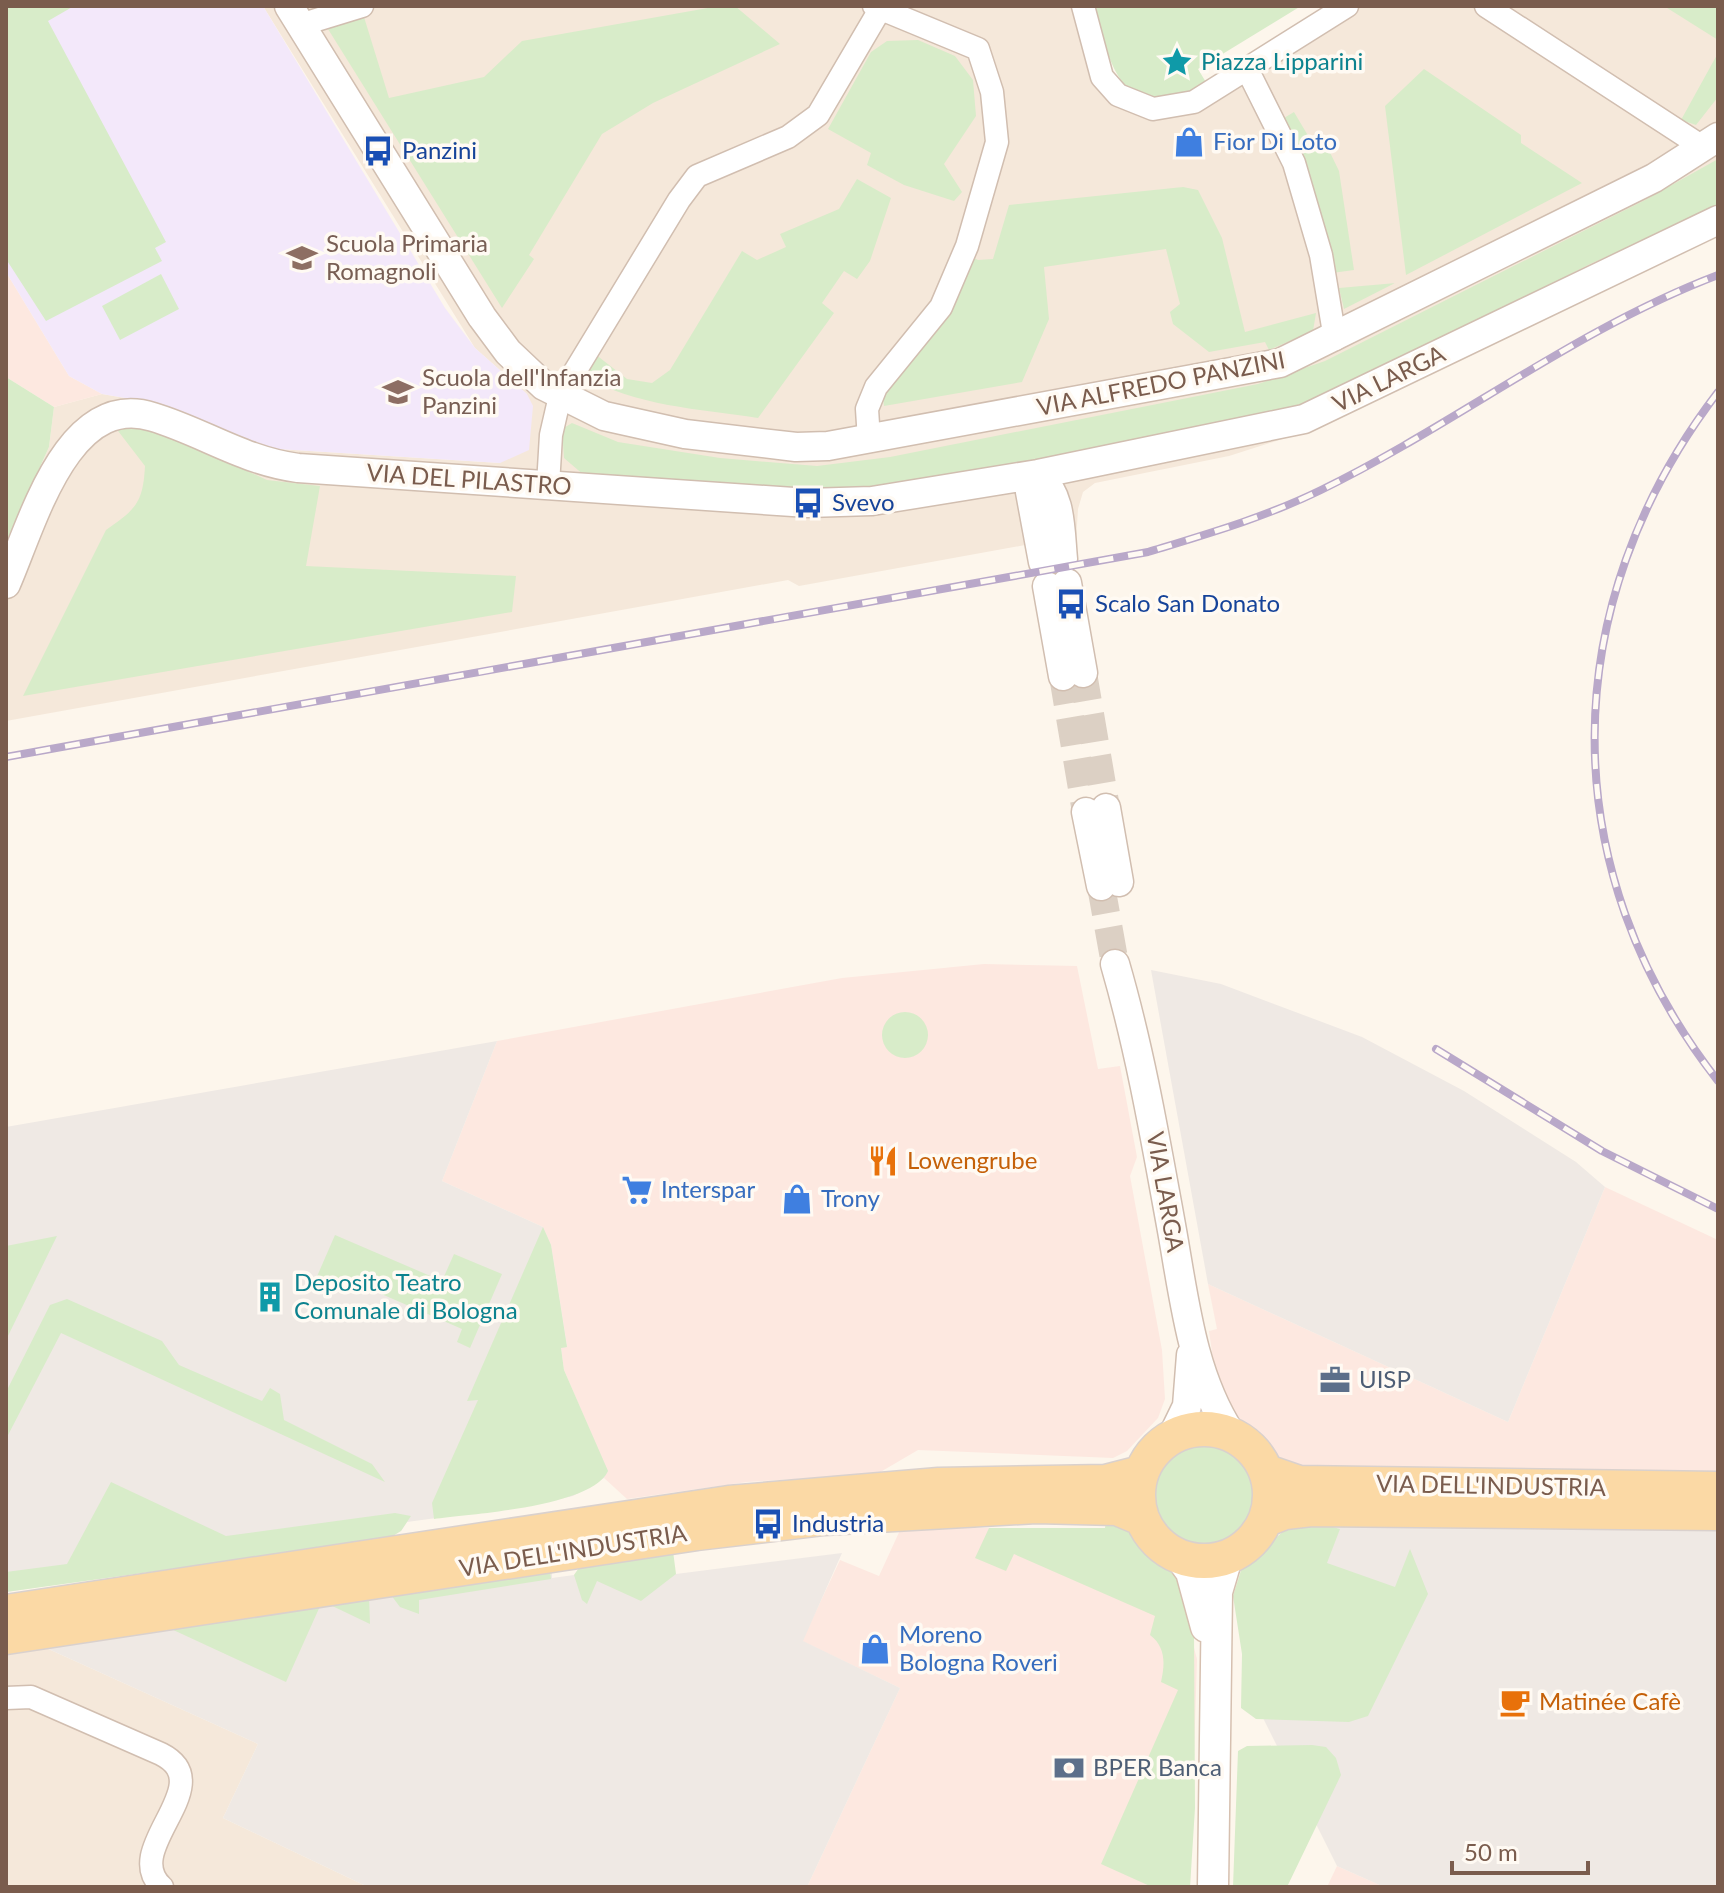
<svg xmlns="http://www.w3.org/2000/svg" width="1724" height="1893" font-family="Lato,sans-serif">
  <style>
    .residential { fill: #f5e8da }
    .commercial { fill: #fde8e0 }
    .industrial { fill: #efe9e4 }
    .education { fill: #f3e8fa }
    .green { fill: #d8ecc9 }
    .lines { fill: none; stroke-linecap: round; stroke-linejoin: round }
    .tertiary-tunnel { stroke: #dcd0c4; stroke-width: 28; stroke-dasharray: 28 14; stroke-linecap: butt }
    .minor-casing { stroke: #d1beb0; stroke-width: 25 }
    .tertiary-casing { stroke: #d1beb0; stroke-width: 31 }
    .secondary-casing { stroke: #d6c0b0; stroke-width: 33 }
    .primary-casing { stroke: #dad1cd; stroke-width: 37 }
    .minor { stroke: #fff; stroke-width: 22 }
    .tertiary { stroke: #fff; stroke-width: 28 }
    .secondary { stroke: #fff; stroke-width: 30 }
    .primary { stroke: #fbd9a5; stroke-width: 34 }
    .rail-casing { stroke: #b9a8c9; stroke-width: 8 }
    .rail { stroke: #fffaf3; stroke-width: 5; stroke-dasharray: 15; stroke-linecap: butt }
    .labels { text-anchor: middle; stroke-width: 7; stroke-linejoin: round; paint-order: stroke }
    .culture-label { font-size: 24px; fill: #0d838f; stroke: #fffaf3; text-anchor: start }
    .shop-label { font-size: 24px; fill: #366cbe; stroke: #fffaf3; text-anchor: start }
    .transit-label { font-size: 24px; fill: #164399; stroke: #fffaf3; text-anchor: start }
    .education-label { font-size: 24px; fill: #785e54; stroke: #fffaf3; text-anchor: start }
    .street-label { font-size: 24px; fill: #7a5c4d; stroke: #fffaf3 }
    .food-label { font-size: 24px; fill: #c56008; stroke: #fffaf3; text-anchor: start }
    .service-label { font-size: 24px; fill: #4e5e75; stroke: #fffaf3; text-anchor: start }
  </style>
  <rect width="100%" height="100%" fill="#fdf6ec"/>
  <path class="residential" d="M263,6H1086L1105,74L1129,97L1179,104L1340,6H1718V235L1554,308L1317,428L1229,456L1095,483L1083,492L1078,509L1075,557L1029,565L1025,545L799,586L788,580L6,721V542L49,447L54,407L102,394L154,403L262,448L500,463L527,394L475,348Z
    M44,1647L258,1744L223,1818L368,1887H6V1653Z"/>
  <path class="commercial" d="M6,272L69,376L102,394L54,407L6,377Z
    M984,964L1077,966L1098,1069L1120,1066L1137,1157L1130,1176L1162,1350L1165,1399L1158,1418L1127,1451L1113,1458L918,1450L877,1474L747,1482L627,1499L604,1478L607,1470L564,1370L561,1348L567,1346L551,1245L543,1227L442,1181L497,1041L842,978Z
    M1605,1187L1718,1240V1476L1323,1473L1275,1459L1239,1427L1215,1373L1209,1331L1217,1329L1208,1284L1508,1422Z
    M1106,1523L1134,1536L1152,1557L1173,1570L1197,1659L1190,1887H807L900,1688L802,1641L840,1560L879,1576L901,1528L977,1524L976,1528H1105Z
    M1337,1866L1384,1887H1327Z"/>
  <path class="industrial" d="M1151,970L1221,984L1362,1037L1464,1091L1576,1162L1605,1187L1508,1422L1208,1284Z
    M497,1041L442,1181L543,1227L551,1245L567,1347L561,1348L563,1370L608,1471L604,1478L573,1496L533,1505L407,1522L401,1531L6,1592V1127Z
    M1335,1525L1718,1530V1887H1384L1337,1866L1245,1682L1304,1528Z
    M842,1553L803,1641L900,1688L807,1887H368L223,1818L258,1744L44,1647L394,1592L552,1573V1578L574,1575L579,1568L676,1574Z"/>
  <path class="education" d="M6,6H263L445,308L475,348L527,394L533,406L529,450L500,463L262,448L154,403L102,394L69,376L6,272Z"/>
  <path class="green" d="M6,6H74L48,21L166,242L155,248L162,261L46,321L6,259Z
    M719,6H735L780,44L653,103L602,134L529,255L534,259L502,308L328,29L364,17L389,98L484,77L522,41Z
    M1094,6H1301L1198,69L1207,84C1123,125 1112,73 1094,6Z
    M1664,6H1718V40Z
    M918,40L955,56L973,80L976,116L944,164L962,192L954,201L904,185L867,165L871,153L828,129L871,52L887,41Z
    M1718,53V97L1696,125L1681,120Z
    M1424,69L1521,135V143L1582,183L1406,275L1385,106Z
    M1294,112L1310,139L1321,134L1339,171L1354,270L1332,273L1313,185L1284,118Z
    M1718,159V208L1590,264L1392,366L1316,399L1252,420L1056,459L838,492L585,476L564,458L562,429L572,423L618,442L720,458L817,466L890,457L1258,384L1325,361L1645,200Z
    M857,179L891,198L870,261L857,279L844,271L822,303L834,313L758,418C699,409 635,406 584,376L595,354L627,379L652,383L670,370L742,251L757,260L786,247L780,234L839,209Z
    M1183,187L1198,190L1222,238L1245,332L1316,313L1313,331L1269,350L1265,342L1209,352L1173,324L1170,312L1180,304L1166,249L1044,267L1049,319L1022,382L884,406L883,398L947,310L968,255L978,260L993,259L1009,205Z
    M161,274L179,309L120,340L102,306Z
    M1396,283H1395L1344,309L1339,288Z
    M6,377L54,407L49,447L6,542Z
    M142,423L267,480L320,486L306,566L516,576L512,612L23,696L106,530C136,509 143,503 145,466L115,427Z
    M882 1035a23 23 0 1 1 46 0a23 23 0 1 1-46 0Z
    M543,1227L551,1245L567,1347L561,1348L564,1370L608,1471C592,1507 471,1514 434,1519L432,1503L478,1400L467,1401Z
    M335,1235L442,1281L454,1254L502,1274L470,1348L457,1342L462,1329L340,1276L333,1290L315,1281Z
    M57,1236L6,1340V1246Z
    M67,1299L162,1341L179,1365L262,1401L270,1388L280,1394L284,1420L372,1464L385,1482L61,1333L6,1439V1392L50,1305Z
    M1153 1496a51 51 0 1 1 102 0a51 51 0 1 1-102 0Z
    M111,1482L226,1536L395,1513L411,1516L401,1531L388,1539L6,1592V1572L67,1564Z
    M1314,1522L1340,1529L1327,1563L1395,1587L1410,1549L1428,1594L1368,1716L1349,1722L1256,1719L1241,1708L1242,1654L1233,1596L1243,1564L1284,1531Z
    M1106,1523L1128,1529L1152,1557L1178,1575L1194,1628L1195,1808L1190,1887H1152L1101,1864L1178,1690L1161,1682C1165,1664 1166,1647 1150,1635L1155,1616L1014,1554L1006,1571L975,1558L989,1528H1105Z
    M673,1551L676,1574L641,1601L597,1581L587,1604L582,1600L574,1575L579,1568Z
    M550,1571L551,1579L419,1600V1614L400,1607L391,1595Z
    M369,1596L370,1624L326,1603Z
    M321,1604L286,1682L169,1628Z
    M1312,1745L1326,1747L1336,1758L1341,1775L1287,1887H1233L1238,1751L1247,1746Z"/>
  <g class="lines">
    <path class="tertiary-tunnel" d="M1083,673L1106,808
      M1063,676L1086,812
      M1101,886L1115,964"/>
    <g class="minor-casing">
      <path id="minor" d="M1083,6L1102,77L1118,95L1153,109L1194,102L1347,6
        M1486,6L1704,148
        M300,25L362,6
        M1247,69L1294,163L1321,255L1335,339
        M869,440L867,409L876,387L941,307L967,246L997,142L992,92L978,49L874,6
        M548,485L551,435L560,396L679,200L697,176L788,137L818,115L882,6
        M6,1698L31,1697L161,1754C222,1785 119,1849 162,1887"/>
    </g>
    <g class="tertiary-casing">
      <path id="tertiary" d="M289,6L482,317L508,352L544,386L604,416L685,434L796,447L828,446L1280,363L1654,178L1718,137
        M1038,474C1062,496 1060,528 1063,559
        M1038,474L1030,492L1043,562
        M1067,583L1083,673
        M6,584C32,525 67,390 153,417C203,432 244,461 298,468L808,503L872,501L1038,474L1304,419L1718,220
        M1047,586L1063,676
        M1106,808L1119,882
        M1086,812L1101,886
        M1115,964C1140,1050 1155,1137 1171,1225C1184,1296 1191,1373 1231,1434
        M1172,1437L1187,1406L1191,1355"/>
    </g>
    <g class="secondary-casing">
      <path id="secondary" d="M1181,1558L1191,1572L1206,1627
        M1213,1887L1217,1592L1227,1558"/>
    </g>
    <g class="primary-casing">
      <path id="primary" d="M1138 1495a66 66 0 1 1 132 0a66 66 0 1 1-132 0Z
        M1267,1472L1299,1483L1718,1489
        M1267,1519L1285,1512L1311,1509L1718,1513
        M6,1612L729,1503L939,1485L1106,1482L1141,1473
        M6,1637L697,1533L824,1518L1036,1506L1117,1508L1141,1518"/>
    </g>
    <use href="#minor" class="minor"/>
    <use href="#tertiary" class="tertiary"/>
    <use href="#secondary" class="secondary"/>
    <use href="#primary" class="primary"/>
    <g class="rail-casing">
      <path id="rail" d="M1718,392C1555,605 1552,869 1718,1081
        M6,757L1148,552C1207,534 1266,517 1321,490C1456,424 1576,329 1718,275
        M1436,1049L1602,1151L1718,1209"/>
    </g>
    <use href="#rail" class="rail"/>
  </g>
  <defs>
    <g id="sight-bare" transform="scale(2.4)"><path d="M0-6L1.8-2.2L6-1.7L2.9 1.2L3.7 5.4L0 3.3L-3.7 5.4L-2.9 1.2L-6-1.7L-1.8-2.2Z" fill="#0f9aa8" stroke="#fffaf3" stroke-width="2.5" paint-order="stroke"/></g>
    <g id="shop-bare" transform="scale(2.4)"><path d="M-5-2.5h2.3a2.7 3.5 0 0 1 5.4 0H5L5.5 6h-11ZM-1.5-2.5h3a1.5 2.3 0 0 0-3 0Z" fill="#3f7fe0" stroke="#fffaf3" stroke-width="2.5" paint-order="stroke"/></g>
    <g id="bus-bare" transform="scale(2.4)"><path d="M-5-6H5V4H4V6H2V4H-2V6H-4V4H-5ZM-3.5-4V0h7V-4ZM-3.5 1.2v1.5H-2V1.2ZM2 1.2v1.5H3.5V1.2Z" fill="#1a4fb4" stroke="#fffaf3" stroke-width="2.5" paint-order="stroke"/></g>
    <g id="school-bare" transform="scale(2.4)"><path d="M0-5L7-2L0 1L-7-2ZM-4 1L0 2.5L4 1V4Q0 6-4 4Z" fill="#8d6e63" stroke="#fffaf3" stroke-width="2.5" paint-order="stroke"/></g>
    <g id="restaurant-bare" transform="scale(2.4)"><path d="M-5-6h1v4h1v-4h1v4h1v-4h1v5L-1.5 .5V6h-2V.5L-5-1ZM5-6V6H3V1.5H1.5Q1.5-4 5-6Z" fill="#e8710a" stroke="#fffaf3" stroke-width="2.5" paint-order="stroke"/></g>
    <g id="supermarket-bare" transform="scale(2.4)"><path d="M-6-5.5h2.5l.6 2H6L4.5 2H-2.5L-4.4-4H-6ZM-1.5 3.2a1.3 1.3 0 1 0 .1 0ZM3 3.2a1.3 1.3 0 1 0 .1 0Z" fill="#3f7fe0" stroke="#fffaf3" stroke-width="2.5" paint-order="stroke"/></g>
    <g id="building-bare" transform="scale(2.4)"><path d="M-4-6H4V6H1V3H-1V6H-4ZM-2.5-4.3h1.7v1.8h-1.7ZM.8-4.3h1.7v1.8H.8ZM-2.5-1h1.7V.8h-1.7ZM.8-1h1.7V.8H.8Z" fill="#0f9aa8" stroke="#fffaf3" stroke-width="2.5" paint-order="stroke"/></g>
    <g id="office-bare" transform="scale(2.4)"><path d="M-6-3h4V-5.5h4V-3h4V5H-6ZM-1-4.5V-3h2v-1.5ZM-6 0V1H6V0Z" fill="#5c6f8a" stroke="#fffaf3" stroke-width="2.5" paint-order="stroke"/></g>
    <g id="cafe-bare" transform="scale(2.4)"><path d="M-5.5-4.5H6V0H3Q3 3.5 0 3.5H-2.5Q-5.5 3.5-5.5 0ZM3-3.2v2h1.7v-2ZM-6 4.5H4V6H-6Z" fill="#e8710a" stroke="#fffaf3" stroke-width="2.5" paint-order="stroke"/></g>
    <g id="bank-bare" transform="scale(2.4)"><path d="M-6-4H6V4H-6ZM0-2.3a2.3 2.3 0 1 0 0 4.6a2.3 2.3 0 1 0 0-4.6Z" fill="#5c6f8a" stroke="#fffaf3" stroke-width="2.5" paint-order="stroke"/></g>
  </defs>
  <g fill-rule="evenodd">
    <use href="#sight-bare" x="1177" y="62"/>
    <use href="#shop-bare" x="1189" y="142"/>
    <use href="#bus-bare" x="378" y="151"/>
    <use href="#school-bare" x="302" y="258"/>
    <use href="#school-bare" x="398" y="392"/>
    <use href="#bus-bare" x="808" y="503"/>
    <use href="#bus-bare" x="1071" y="604"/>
    <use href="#restaurant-bare" x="883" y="1161"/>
    <use href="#supermarket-bare" x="637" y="1190"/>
    <use href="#shop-bare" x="797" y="1199"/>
    <use href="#building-bare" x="270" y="1297"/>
    <use href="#office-bare" x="1335" y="1380"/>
    <use href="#bus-bare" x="768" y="1524"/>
    <use href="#shop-bare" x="875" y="1649"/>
    <use href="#cafe-bare" x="1515" y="1702"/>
    <use href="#bank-bare" x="1069" y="1768"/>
  </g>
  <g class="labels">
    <g class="culture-label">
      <text x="1201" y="70">Piazza Lipparini</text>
      <text x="294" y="1291">Deposito Teatro<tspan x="294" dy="28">Comunale di Bologna</tspan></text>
    </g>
    <g class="shop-label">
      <text x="1213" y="150">Fior Di Loto</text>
      <text x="661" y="1198">Interspar</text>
      <text x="821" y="1207">Trony</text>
      <text x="899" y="1643">Moreno<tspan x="899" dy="28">Bologna Roveri</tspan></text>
    </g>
    <g class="transit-label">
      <text x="402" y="159">Panzini</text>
      <text x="832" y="511">Svevo</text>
      <text x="1095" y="612">Scalo San Donato</text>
      <text x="792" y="1532">Industria</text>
    </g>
    <g class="education-label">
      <text x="326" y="252">Scuola Primaria<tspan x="326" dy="28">Romagnoli</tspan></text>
      <text x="422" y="386">Scuola dell'Infanzia<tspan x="422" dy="28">Panzini</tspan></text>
    </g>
    <g class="street-label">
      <text transform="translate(1389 379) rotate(-26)" y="8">VIA LARGA</text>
      <text transform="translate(1161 384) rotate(-11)" y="8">VIA ALFREDO PANZINI</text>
      <text transform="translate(469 480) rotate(4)" y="8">VIA DEL PILASTRO</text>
      <text transform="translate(1165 1192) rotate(80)" y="8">VIA LARGA</text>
      <text transform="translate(1491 1486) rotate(1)" y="8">VIA DELL'INDUSTRIA</text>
      <text transform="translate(573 1551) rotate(-9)" y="8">VIA DELL'INDUSTRIA</text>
    </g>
    <g class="food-label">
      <text x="907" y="1169">Lowengrube</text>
      <text x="1539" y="1710">Matinée Cafè</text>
    </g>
    <g class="service-label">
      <text x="1359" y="1388">UISP</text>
      <text x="1093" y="1776">BPER Banca</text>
    </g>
  </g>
  <rect width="1724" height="1893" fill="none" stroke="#7a5c4d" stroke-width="16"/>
  <path d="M1452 1861v12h136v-12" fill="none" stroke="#7a5c4d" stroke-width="4"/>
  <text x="1464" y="1861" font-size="24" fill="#7a5c4d" stroke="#fffaf3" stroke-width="6" paint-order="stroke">50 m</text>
</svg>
